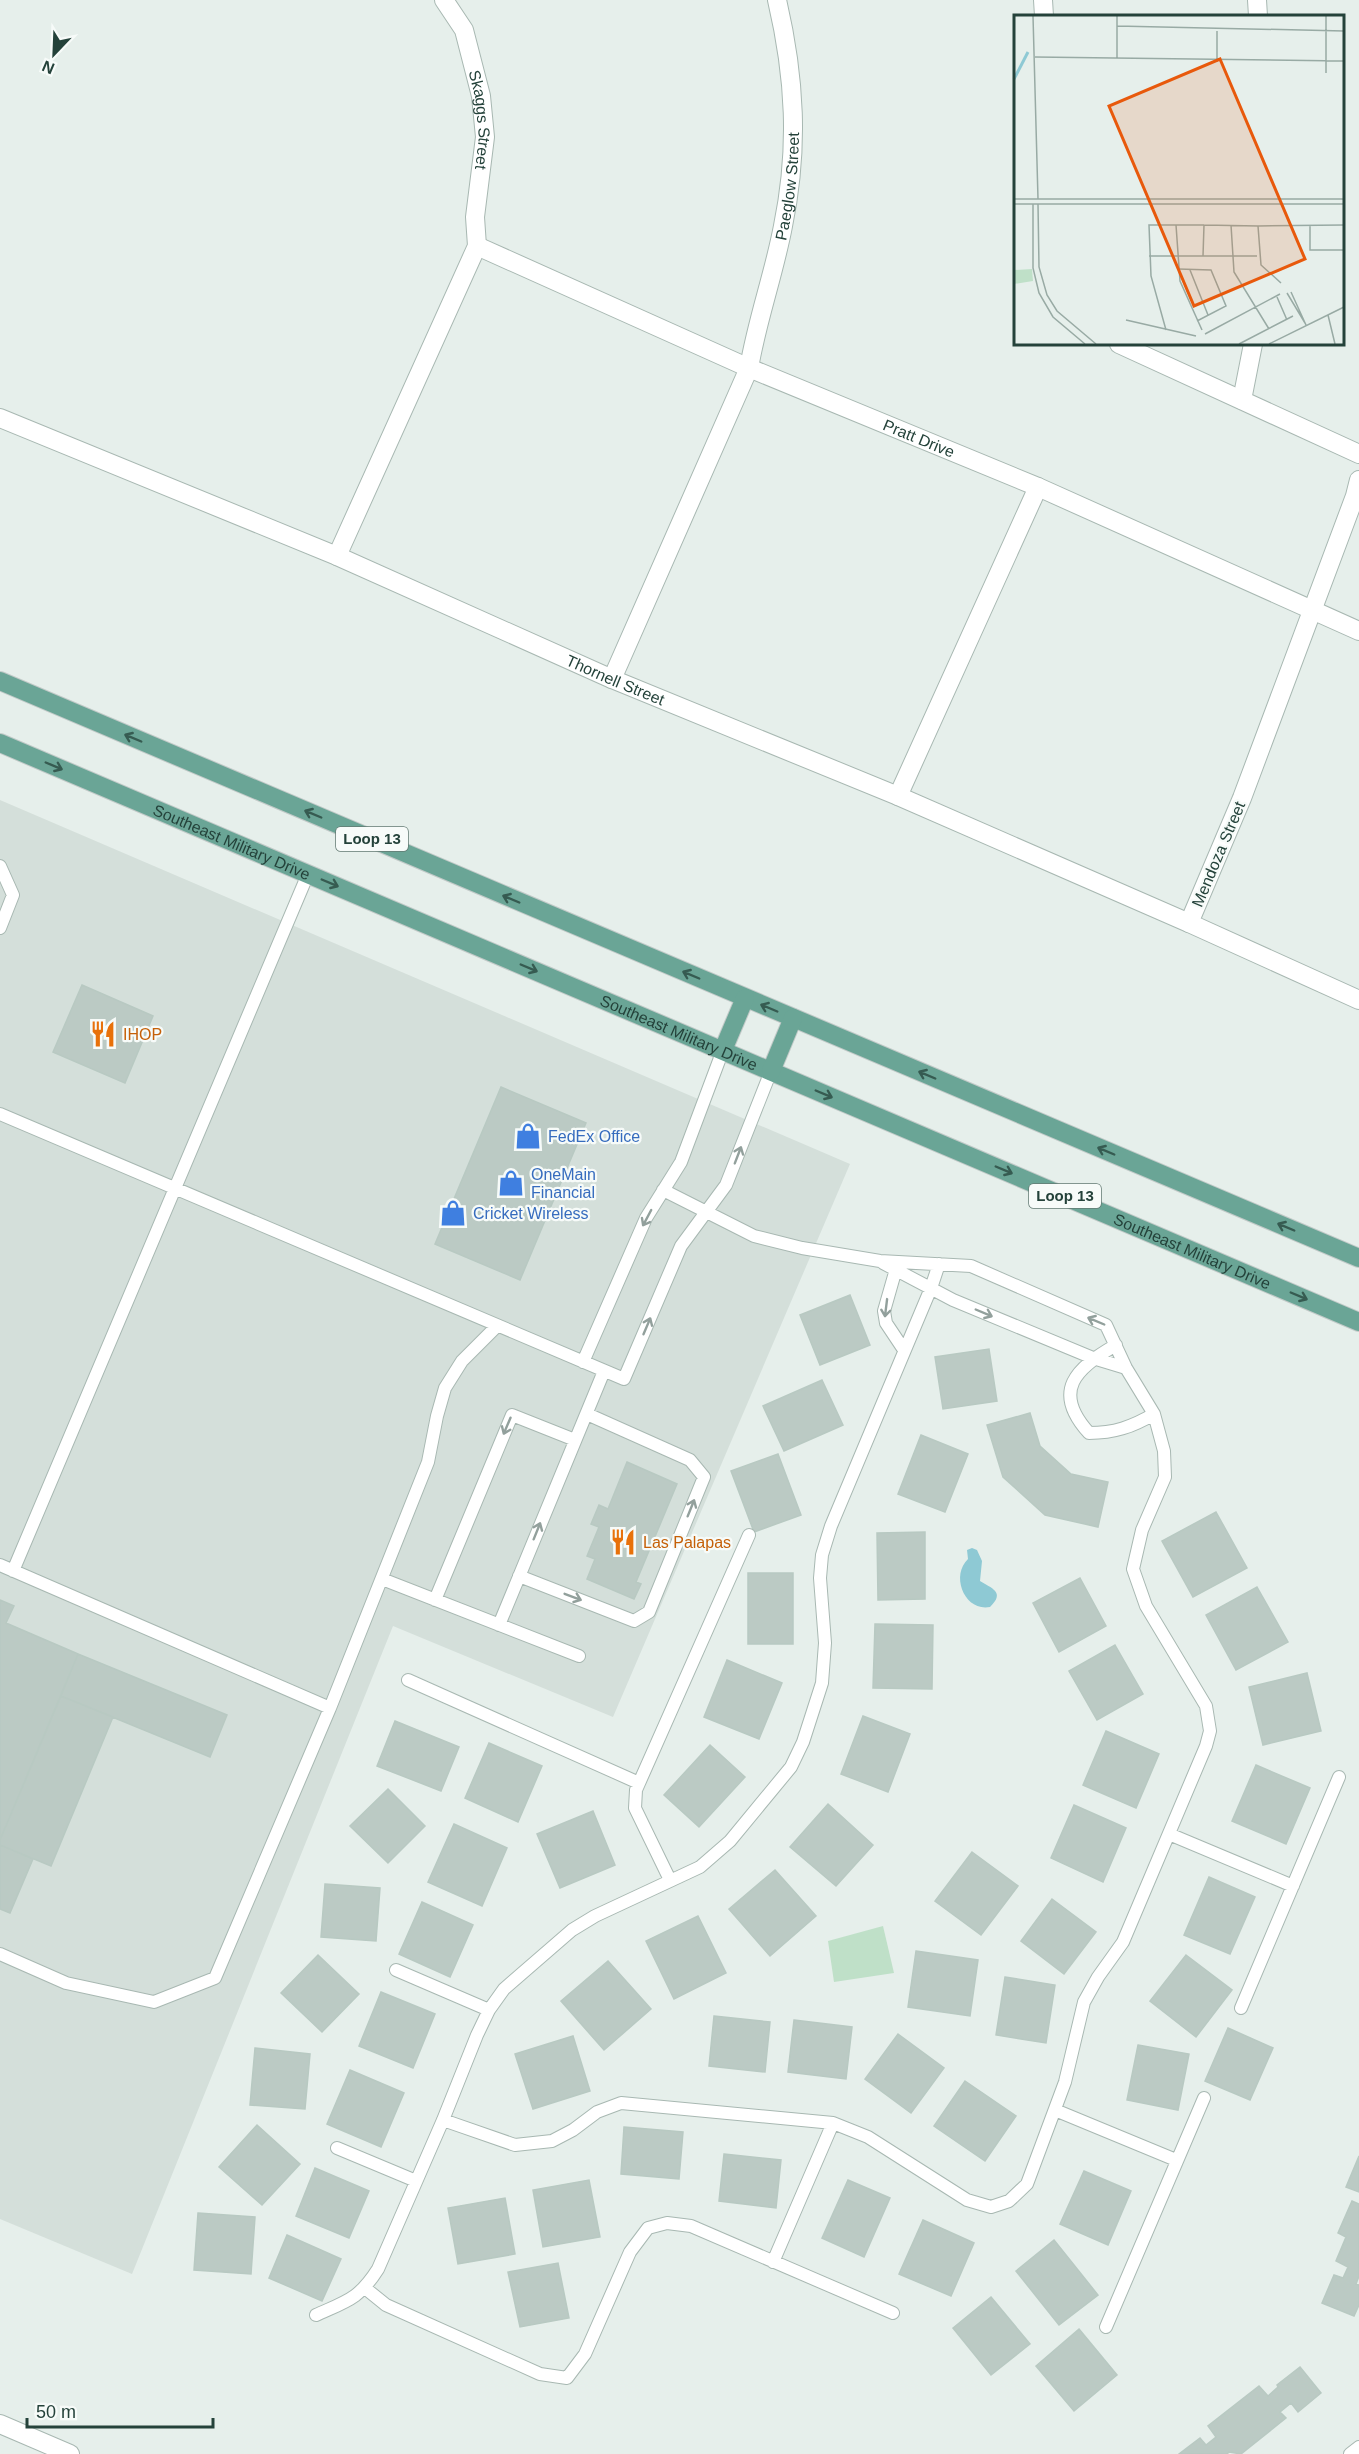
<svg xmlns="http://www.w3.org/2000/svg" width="1359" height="2454" font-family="Arial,sans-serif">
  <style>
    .built { fill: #d4dfda }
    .green { fill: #bfe0c8 }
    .water { fill: #8ec9d4 }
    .building { fill: #bbcac4; stroke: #b8c9c2; stroke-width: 1.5 }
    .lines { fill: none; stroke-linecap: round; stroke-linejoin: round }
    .service-casing { stroke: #a8b8b2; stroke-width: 14 }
    .minor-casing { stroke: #a8b8b2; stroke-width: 20 }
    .primary-casing { stroke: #c2cac8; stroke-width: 20 }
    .service { stroke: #fff; stroke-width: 12 }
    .minor { stroke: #fff; stroke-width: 18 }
    .primary { stroke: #6aa596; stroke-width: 18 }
    .oneway { stroke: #365b51 }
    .oneway2 { stroke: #92a09c }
    .labels { text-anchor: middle; stroke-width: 4.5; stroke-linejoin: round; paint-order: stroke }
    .shield { fill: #f7fbf9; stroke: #637a73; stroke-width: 1.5 }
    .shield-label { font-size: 15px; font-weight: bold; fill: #24423a }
    .street-label { font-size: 16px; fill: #24423a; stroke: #f7fbf9 }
    .food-label { font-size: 16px; fill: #c56008; stroke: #f7fbf9; text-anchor: start }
    .shop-label { font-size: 16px; fill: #366cbe; stroke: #f7fbf9; text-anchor: start }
    .inset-river { fill: none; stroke: #8ec9d4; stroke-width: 3 }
    .inset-road { fill: none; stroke: #98aaa4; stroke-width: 1.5 }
    .view { fill: #e8590c; fill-opacity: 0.15; stroke: #e8590c; stroke-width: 3 }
    .inset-edge { fill: none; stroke: #24423a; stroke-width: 3 }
  </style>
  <rect width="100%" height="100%" fill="#e6efeb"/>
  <path class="built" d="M0,800L850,1164L613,1717L393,1626L132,2274L0,2219Z"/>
  <path class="green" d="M883,1926L894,1973L834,1982L828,1941Z"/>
  <path class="water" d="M972,1548L977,1550L982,1561L980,1581C991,1588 1006,1592 990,1607C965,1612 950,1576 968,1559L967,1550Z"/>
  <path class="building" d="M82,985L153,1016L125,1083L53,1052Z
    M501,1087L586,1123L520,1280L435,1244Z
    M850,1295L870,1345L820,1365L800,1315Z
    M989,1349L997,1401L943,1409L935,1357Z
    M822,1380L843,1425L784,1451L763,1406Z
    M1030,1413L1040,1446L1071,1474L1108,1482L1098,1527L1045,1515L1003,1477L987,1425Z
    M921,1435L968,1454L945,1512L898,1494Z
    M778,1454L801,1515L754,1532L731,1471Z
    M627,1462L677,1484L636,1582L641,1584L634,1599L587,1579L595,1559L587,1556L599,1527L591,1524L599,1505L608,1509Z
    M1216,1512L1247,1568L1193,1597L1162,1541Z
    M925,1532V1599L878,1600L877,1533Z
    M748,1573H793V1644H748Z
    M1080,1578L1106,1626L1059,1652L1033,1603Z
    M1257,1587L1288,1642L1236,1670L1206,1615Z
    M0,1600L14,1606L6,1623L78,1654L0,1840Z
    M875,1624L933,1625L932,1689L873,1688Z
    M1115,1645L1143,1694L1097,1720L1069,1671Z
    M78,1654L227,1715L210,1757L61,1696Z
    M727,1660L782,1683L759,1739L704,1717Z
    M1307,1673L1321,1731L1263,1745L1249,1687Z
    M61,1696L113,1717L51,1866L0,1845V1840Z
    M863,1716L910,1734L888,1792L841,1774Z
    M395,1721L459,1747L441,1791L377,1766Z
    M1106,1731L1159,1754L1136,1808L1083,1785Z
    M489,1743L542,1766L518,1822L465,1798Z
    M710,1745L745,1777L699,1827L664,1795Z
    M1256,1765L1310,1788L1286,1844L1232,1821Z
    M388,1789L425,1826L388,1863L350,1826Z
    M828,1804L873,1845L836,1886L790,1847Z
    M1074,1805L1126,1828L1103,1882L1051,1858Z
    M593,1811L615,1865L560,1888L537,1834Z
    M454,1824L507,1848L482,1906L428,1882Z
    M0,1845L33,1859L10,1913L0,1909Z
    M972,1852L1018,1886L981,1935L935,1901Z
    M775,1870L816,1916L770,1956L729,1909Z
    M1209,1877L1255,1897L1230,1954L1184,1935Z
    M325,1884L380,1888L376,1941L321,1937Z
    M1052,1899L1096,1932L1064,1974L1021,1941Z
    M422,1902L473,1925L450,1977L399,1954Z
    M698,1916L726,1973L674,1999L646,1941Z
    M916,1951L978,1960L970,2016L908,2007Z
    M318,1955L359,1994L322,2032L281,1993Z
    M1186,1955L1232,1990L1196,2037L1150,2001Z
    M608,1961L651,2009L604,2050L561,2001Z
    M1005,1977L1055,1985L1046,2043L996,2035Z
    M381,1992L435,2014L413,2068L359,2046Z
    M714,2016L770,2022L765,2072L709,2066Z
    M794,2020L852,2027L846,2079L788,2072Z
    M1228,2028L1273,2048L1250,2100L1205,2081Z
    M898,2034L944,2068L911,2113L865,2079Z
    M573,2036L590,2091L533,2109L515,2054Z
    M1138,2045L1189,2054L1178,2110L1127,2100Z
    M255,2048L310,2054L305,2109L250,2105Z
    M350,2070L404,2093L381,2147L327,2124Z
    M965,2081L1016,2116L985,2161L934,2126Z
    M257,2125L300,2164L262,2205L219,2167Z
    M624,2127L683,2132L679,2179L621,2174Z
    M724,2154L781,2160L776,2208L719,2201Z
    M1359,2156V2192L1346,2187Z
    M315,2168L369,2191L349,2238L296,2216Z
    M1084,2171L1131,2191L1108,2245L1060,2224Z
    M589,2180L600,2237L543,2247L533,2190Z
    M848,2180L890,2198L864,2257L822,2238Z
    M505,2198L515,2254L458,2264L448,2208Z
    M1352,2201L1359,2204V2276L1356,2284L1359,2285V2305L1354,2316L1322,2303L1334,2275L1343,2278L1348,2267L1336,2261L1346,2237L1338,2233Z
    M198,2213L255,2217L251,2274L194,2270Z
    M923,2220L974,2243L951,2296L899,2274Z
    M287,2235L341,2259L322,2301L269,2278Z
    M1054,2240L1098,2295L1059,2325L1016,2271Z
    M558,2263L569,2318L520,2327L508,2272Z
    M991,2297L1030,2344L991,2375L953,2328Z
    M1079,2329L1117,2375L1074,2411L1036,2366Z
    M1300,2367L1321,2393L1298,2412L1291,2403L1280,2412L1286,2418L1241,2454L1229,2452L1227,2454H1179L1200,2438L1206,2445L1216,2437L1208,2426L1259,2386L1268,2396L1278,2387L1277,2385Z"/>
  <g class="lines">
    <g class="service-casing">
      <path id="service" d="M0,866L13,895L0,928
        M0,1114L624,1379L681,1246L726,1185L771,1071
        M898,1262L884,1311L886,1323L904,1350
        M883,1263L953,1300L1093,1358L1126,1368
        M1116,1345C1076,1368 1051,1391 1089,1433C1114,1433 1132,1427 1154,1414
        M583,1362L646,1218L681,1162L723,1050
        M0,1565L330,1708
        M13,1571L308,874
        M519,1576L634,1621L649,1612L704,1477L690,1460L587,1414
        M382,1579L579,1656
        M435,1600L512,1415L575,1440
        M499,1625L604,1371
        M408,1680L639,1783
        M1169,1834L1293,1886
        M670,1880L635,1808L636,1790L749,1535
        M0,1954L66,1983L154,2002L215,1978L330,1708L428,1462L437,1416L445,1388L462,1361L497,1326
        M396,1970L489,2010
        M1241,2008L1339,1777
        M1055,2110L1176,2160
        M443,2120L515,2145L552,2141L573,2130L597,2112L621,2103L833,2123L868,2137L967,2200L991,2207L1009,2201L1027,2184L1065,2082L1084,2002L1098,1977L1123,1942L1206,1746L1210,1731L1206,1706L1146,1606L1133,1569L1142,1530L1165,1477L1164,1451L1154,1414L1126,1368L1106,1325L971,1266L880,1261L802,1248L754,1236L663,1190
        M337,2148L416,2181
        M773,2262L833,2123
        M365,2288L386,2305L540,2374L567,2378L585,2354L630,2252L648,2228L667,2223L691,2226L893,2313
        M316,2315C347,2301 359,2299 378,2269L443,2120L477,2035L489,2010L504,1989L572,1930L595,1916L700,1867L730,1841L791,1767L803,1742L822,1683L825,1643L820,1578L822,1555L831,1526L931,1288L939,1264
        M1106,2327L1204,2098
        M1350,2454L1359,2447"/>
    </g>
    <g class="minor-casing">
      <g id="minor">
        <path id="s1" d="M444,0L464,30L481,96L485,137L475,217L477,246L337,556L612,679L898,796L1038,487"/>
        <path d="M1043,0L1044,16"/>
        <path d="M1257,0L1258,16"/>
        <path id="s2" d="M477,246L749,368L1038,487L1359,631"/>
        <path d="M1119,344L1359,454"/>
        <path d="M1242,400L1253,344"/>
        <path d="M0,418L337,556"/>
        <path d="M1359,480L1355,496L1242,798L1189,923L1359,1000"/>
        <path id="s3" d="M612,679L749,368C757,320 774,274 783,226C799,148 795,77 777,0"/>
        <path d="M898,796L1189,923"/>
        <path d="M0,2424L70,2454"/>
      </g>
    </g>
    <g class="primary-casing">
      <g id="primary">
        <path d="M0,681L1359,1258"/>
        <path id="s4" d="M0,743L1359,1322"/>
        <path d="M723,1050L745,998"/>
        <path d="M771,1071L793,1018"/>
      </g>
    </g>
    <use href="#service" class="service"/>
    <use href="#minor" class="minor"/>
    <use href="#primary" class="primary"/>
  </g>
  <defs><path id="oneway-shaft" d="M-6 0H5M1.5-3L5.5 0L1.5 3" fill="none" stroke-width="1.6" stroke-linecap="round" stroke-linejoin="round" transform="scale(1.5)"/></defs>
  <g class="oneway">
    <use href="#oneway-shaft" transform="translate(133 738) rotate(-157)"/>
    <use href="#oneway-shaft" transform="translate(54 766) rotate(23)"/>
    <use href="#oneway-shaft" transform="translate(313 814) rotate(-157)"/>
    <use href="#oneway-shaft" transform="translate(330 883) rotate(23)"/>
    <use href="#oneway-shaft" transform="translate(511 899) rotate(-157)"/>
    <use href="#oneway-shaft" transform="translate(529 968) rotate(23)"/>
    <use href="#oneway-shaft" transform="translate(691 975) rotate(-157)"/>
    <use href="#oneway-shaft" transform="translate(769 1008) rotate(-157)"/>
    <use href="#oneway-shaft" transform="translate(927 1075) rotate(-157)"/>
    <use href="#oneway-shaft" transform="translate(824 1094) rotate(23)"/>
    <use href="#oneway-shaft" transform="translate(1106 1151) rotate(-157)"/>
    <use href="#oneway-shaft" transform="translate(1004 1170) rotate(23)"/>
    <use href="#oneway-shaft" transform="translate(1286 1227) rotate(-157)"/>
    <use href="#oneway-shaft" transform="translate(1299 1296) rotate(23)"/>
  </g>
  <g class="oneway2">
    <use href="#oneway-shaft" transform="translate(738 1155) rotate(-69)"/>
    <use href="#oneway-shaft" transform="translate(647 1218) rotate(118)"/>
    <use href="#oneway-shaft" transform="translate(886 1308) rotate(97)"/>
    <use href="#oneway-shaft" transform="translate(984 1313) rotate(23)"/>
    <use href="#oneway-shaft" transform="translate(1096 1321) rotate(-157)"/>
    <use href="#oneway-shaft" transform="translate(647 1326) rotate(-67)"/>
    <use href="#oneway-shaft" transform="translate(507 1426) rotate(113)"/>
    <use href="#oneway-shaft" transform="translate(691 1508) rotate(-68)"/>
    <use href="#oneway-shaft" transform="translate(537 1531) rotate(-68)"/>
    <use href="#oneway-shaft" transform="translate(573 1597) rotate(21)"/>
  </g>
  <defs>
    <g id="restaurant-bare" transform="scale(2.07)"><path d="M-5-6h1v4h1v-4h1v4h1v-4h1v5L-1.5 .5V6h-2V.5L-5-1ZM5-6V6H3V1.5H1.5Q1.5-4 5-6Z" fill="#e8710a" stroke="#f7fbf9" stroke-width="2.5" paint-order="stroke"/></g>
    <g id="shop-bare" transform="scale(2.07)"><path d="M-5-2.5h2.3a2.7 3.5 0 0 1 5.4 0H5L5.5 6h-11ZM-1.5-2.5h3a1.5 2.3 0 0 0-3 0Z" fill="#3f7fe0" stroke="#f7fbf9" stroke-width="2.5" paint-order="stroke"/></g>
  </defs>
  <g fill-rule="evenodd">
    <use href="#restaurant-bare" x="103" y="1034"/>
    <use href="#shop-bare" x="528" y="1136"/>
    <use href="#shop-bare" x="511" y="1183"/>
    <use href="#shop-bare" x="453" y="1213"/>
    <use href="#restaurant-bare" x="623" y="1542"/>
  </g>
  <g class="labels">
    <g class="shield">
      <rect x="336" y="827" width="72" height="24" rx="4.5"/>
      <rect x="1029" y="1184" width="72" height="24" rx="4.5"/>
    </g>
    <g class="shield-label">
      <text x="372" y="844">Loop 13</text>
      <text x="1065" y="1201">Loop 13</text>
    </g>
    <g class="street-label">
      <text dy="6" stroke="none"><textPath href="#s1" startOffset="128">Skaggs Street</textPath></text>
      <text dy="6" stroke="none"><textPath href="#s3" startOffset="526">Paeglow Street</textPath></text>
      <text dy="6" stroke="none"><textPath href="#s2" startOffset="482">Pratt Drive</textPath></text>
      <text dy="6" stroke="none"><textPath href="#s1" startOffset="900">Thornell Street</textPath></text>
      <text dy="6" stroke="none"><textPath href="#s4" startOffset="252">Southeast Military Drive</textPath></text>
      <text transform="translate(1218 854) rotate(-67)" y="6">Mendoza Street</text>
      <text dy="6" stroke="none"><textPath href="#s4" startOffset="738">Southeast Military Drive</textPath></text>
      <text dy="6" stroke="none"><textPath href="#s4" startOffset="1296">Southeast Military Drive</textPath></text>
    </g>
    <g class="food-label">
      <text x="123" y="1040">IHOP</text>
      <text x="643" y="1548">Las Palapas</text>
    </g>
    <g class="shop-label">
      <text x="548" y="1142">FedEx Office</text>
      <text x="531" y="1180">OneMain<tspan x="531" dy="18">Financial</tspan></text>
      <text x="473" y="1219">Cricket Wireless</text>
    </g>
  </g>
  <g transform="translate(1014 15)">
    <rect width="330" height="330" fill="#e6efeb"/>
    <path d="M18,254L19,266L0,269V255Z" fill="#bfe0c8"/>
    <path class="inset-river" d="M0,64L14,37"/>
    <path class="inset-road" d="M19,1L24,184M312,1V58M103,11L330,16M203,16V47M21,42L330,46M103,43V1M0,184H330M0,189H330M19,189V253L25,278L39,302L71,329M24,189L25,252L33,280L43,296L82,329M162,210H190M217,210L220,257L255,314M244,211L330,210M296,211V235H330M135,241H243M189,241L190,210L244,211L247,250L267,268M164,254L197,255L212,291L183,306M176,255L194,300M277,277L292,310M273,278L291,308M263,282L273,305M314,300L321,329M112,305L182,321M152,315L137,261L135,210H162L166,266L188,315M191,319L266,279M225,329L279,301M255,329L330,292"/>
    <path class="view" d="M206,44L291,244L180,291L95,91Z"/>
    <rect width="330" height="330" class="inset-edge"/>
  </g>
  <g transform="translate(54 54) rotate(203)" stroke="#f7fbf9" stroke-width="4.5" paint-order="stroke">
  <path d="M0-4.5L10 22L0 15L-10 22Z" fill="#24423a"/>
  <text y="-9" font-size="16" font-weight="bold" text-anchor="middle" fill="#24423a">N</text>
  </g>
  <path d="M27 2418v9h186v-9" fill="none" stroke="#24423a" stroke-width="3"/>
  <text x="36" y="2418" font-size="18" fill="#24423a" stroke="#f7fbf9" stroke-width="4.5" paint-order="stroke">50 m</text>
</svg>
